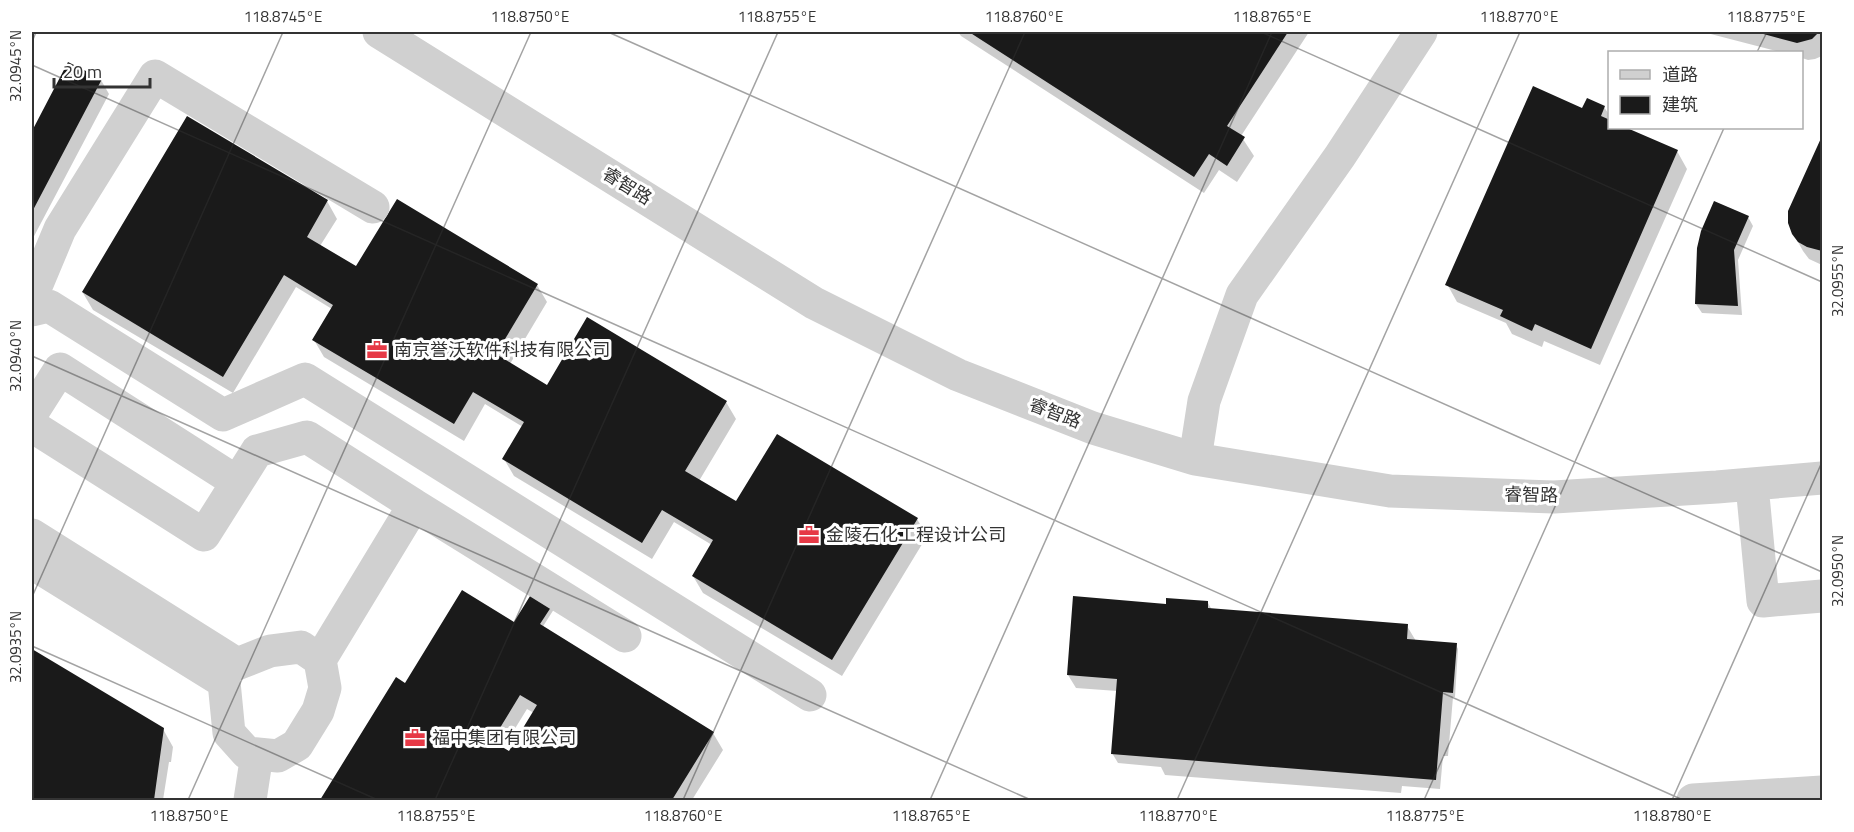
<svg xmlns="http://www.w3.org/2000/svg" width="1854" height="832" font-family="'Titillium Web','Noto Sans SC',sans-serif">
  <style>
    .shadow { fill: #0003; fill-rule: evenodd }
    .building { fill: #1a1a1a; fill-rule: evenodd }
    .lines { fill: none; stroke-linecap: round; stroke-linejoin: round }
    .minor { stroke: #d0d0d0; stroke-width: 33 }
    .ticks { fill: none; stroke: #333; stroke-width: 1.5; stroke-opacity: 0.45 }
    .labels { text-anchor: middle; stroke-width: 6; stroke-linejoin: round; paint-order: stroke }
    .street-label { font-size: 18px; fill: #333; stroke: #fff }
    .poi-label { font-size: 18px; fill: #333; stroke: #fff; text-anchor: start }
    .neatline { fill: none; stroke: #333; stroke-width: 2 }
    .ticks-label { font-size: 15px; text-anchor: middle; fill: #333 }
  </style>
  <rect width="100%" height="100%" fill="#fff"/>
  <path class="shadow" d="M958,32H1309L1241,136L1254,156L1237,182L1219,170L1204,193L961,36Z
    M1703,32H1822V56L1815,59L1808,60L1802,58V52H1780Z
    M69,64L101,80L109,94L32,240V134Z
    M1604,107L1610,116V128H1623L1677,151L1687,169L1600,365L1544,341L1542,347L1512,334L1506,323L1457,302L1447,284L1583,110Z
    M1822,140V265L1809,259L1803,251L1793,233L1790,212Z
    M327,201L337,219L320,246L355,267L537,285L547,302L510,364L546,386L726,402L736,419L699,481L737,504L917,519L927,536L842,676L703,593L693,576L712,545L674,522L652,559L514,476L504,459L523,427L485,404L464,441L324,357L314,340L332,309L296,287L233,393L93,310L83,293Z
    M1748,217L1753,226L1738,260L1742,315L1702,313L1696,304Z
    M1208,603L1212,610L1407,626L1416,641L1456,645L1458,649L1455,697H1453L1448,756H1443L1440,789L1402,786L1401,793L1165,775L1161,767L1118,763L1112,753L1117,691L1076,688L1068,675L1165,605Z
    M556,606L542,628L713,733L723,750L692,800H322L397,679L405,685L518,626L516,622ZM527,709L534,713L510,753L503,748Z
    M32,650L163,729L173,747L171,762H169L163,800H32Z"/>
  <path class="building" d="M969,32H1288L1227,126L1245,137L1227,166L1209,154L1194,177Z
    M1756,32H1819L1812,39L1797,43Z
    M68,62L102,79L32,212V131Z
    M1533,86L1582,108L1587,98L1605,106L1601,116L1610,120V128H1627L1678,150L1591,349L1535,324L1532,331L1500,316L1503,310L1445,285Z
    M187,116L328,200L307,237L356,266L397,199L538,284L496,354L547,385L587,317L727,401L685,471L736,501L777,434L918,518L832,660L692,576L713,540L662,510L642,543L502,459L524,422L473,392L454,424L312,340L333,305L284,275L223,377L82,292Z
    M1822,136V251L1807,247L1798,242L1792,234L1788,223V211Z
    M1714,201L1749,216L1734,250L1738,306L1695,304L1697,248L1701,231Z
    M535,588L555,601L540,624L714,732L672,800H320L396,677L405,683L462,590L514,622ZM520,695L537,705L509,751L492,741Z
    M1073,596L1166,604V598L1208,601V608L1408,624L1407,639L1457,643L1453,693L1443,692L1436,780L1111,754L1117,679L1067,675Z
    M32,649L164,728L154,800H32Z"/>
  <g class="lines">
    <path class="minor" d="M379,32L814,303L958,375L1093,428L1195,459L1390,491L1554,497L1717,487L1822,478
      M32,296L60,229L155,76L373,207
      M32,310L49,306L223,415L305,379L810,695
      M32,413L60,369L237,482
      M32,426L204,535L257,451L307,437L414,505
      M1195,459L1204,401L1242,295L1340,156L1421,32
      M1752,485L1763,601L1822,596
      M32,535L237,664L270,651L301,647L320,660L325,688L318,711L297,745L278,756L247,753L229,733L224,682L32,563
      M320,660L414,505L625,636
      M250,800L257,754
      M1693,800L1822,792"/>
  </g>
  <path class="ticks" d="M608,32L1822,572M1261,32L1822,282M32,42L36,32M1757,52L1767,32M32,65L1683,800M32,356L1031,800M32,597L283,32M32,646L378,800M188,800L531,32M435,800L778,32M683,800L1025,32M930,800L1272,32M1177,800L1520,32M1424,800L1724,128M1672,800L1822,462"/>
  <defs>
    <g id="office-bare" transform="scale(1.62)"><path d="M-6-3h4V-5.5h4V-3h4V5H-6ZM-1-4.5V-3h2v-1.5ZM-6 0V1H6V0Z" fill="#e63946" stroke="#fff" stroke-width="2.5" paint-order="stroke"/></g>
  </defs>
  <g fill-rule="evenodd">
    <use href="#office-bare" x="377" y="350"/>
    <use href="#office-bare" x="809" y="535"/>
    <use href="#office-bare" x="415" y="738"/>
  </g>
  <g class="labels">
    <g class="street-label">
      <text transform="translate(627 186) rotate(32)" y="6">睿智路</text>
      <text transform="translate(1055 413) rotate(21)" y="6">睿智路</text>
      <text transform="translate(1531 495) rotate(1)" y="6">睿智路</text>
    </g>
    <g class="poi-label">
      <text x="394" y="356">南京誉沃软件科技有限公司</text>
      <text x="826" y="541">金陵石化工程设计公司</text>
      <text x="432" y="744">福中集团有限公司</text>
    </g>
  </g>
  <rect width="1854" height="832" fill="none" stroke="#ffffff" stroke-width="66"/>
  <rect x="1608" y="51" width="195" height="78" fill="#ffffff" stroke="#adadad" stroke-width="1.5"/>
  <rect x="1620" y="70" width="30" height="9" fill="#d0d0d0" stroke="#adadad" stroke-width="1.5"/>
  <text x="1662" y="81" font-size="18" fill="#333333">道路</text>
  <rect x="1620" y="96" width="30" height="18" fill="#1a1a1a" stroke="#adadad" stroke-width="1.5"/>
  <text x="1662" y="111" font-size="18" fill="#333333">建筑</text>
  <path d="M54 78v9h96v-9" fill="none" stroke="#333333" stroke-width="3"/>
  <text x="63" y="78" font-size="18" fill="#333333" stroke="#ffffff" stroke-width="4.5" paint-order="stroke">20 m</text>
  <rect x="33" y="33" width="1788" height="766" class="neatline"/>
  <g class="ticks-label">
    <text x="283" y="22">118.8745°E</text>
    <text x="530" y="22">118.8750°E</text>
    <text x="777" y="22">118.8755°E</text>
    <text x="1024" y="22">118.8760°E</text>
    <text x="1272" y="22">118.8765°E</text>
    <text x="1519" y="22">118.8770°E</text>
    <text x="1766" y="22">118.8775°E</text>
    <text transform="translate(16 66) rotate(-90)" y="5">32.0945°N</text>
    <text transform="translate(1838 281) rotate(-90)" y="5">32.0955°N</text>
    <text transform="translate(16 356) rotate(-90)" y="5">32.0940°N</text>
    <text transform="translate(1838 571) rotate(-90)" y="5">32.0950°N</text>
    <text transform="translate(16 647) rotate(-90)" y="5">32.0935°N</text>
    <text x="189" y="821">118.8750°E</text>
    <text x="436" y="821">118.8755°E</text>
    <text x="683" y="821">118.8760°E</text>
    <text x="931" y="821">118.8765°E</text>
    <text x="1178" y="821">118.8770°E</text>
    <text x="1425" y="821">118.8775°E</text>
    <text x="1672" y="821">118.8780°E</text>
  </g>
</svg>
